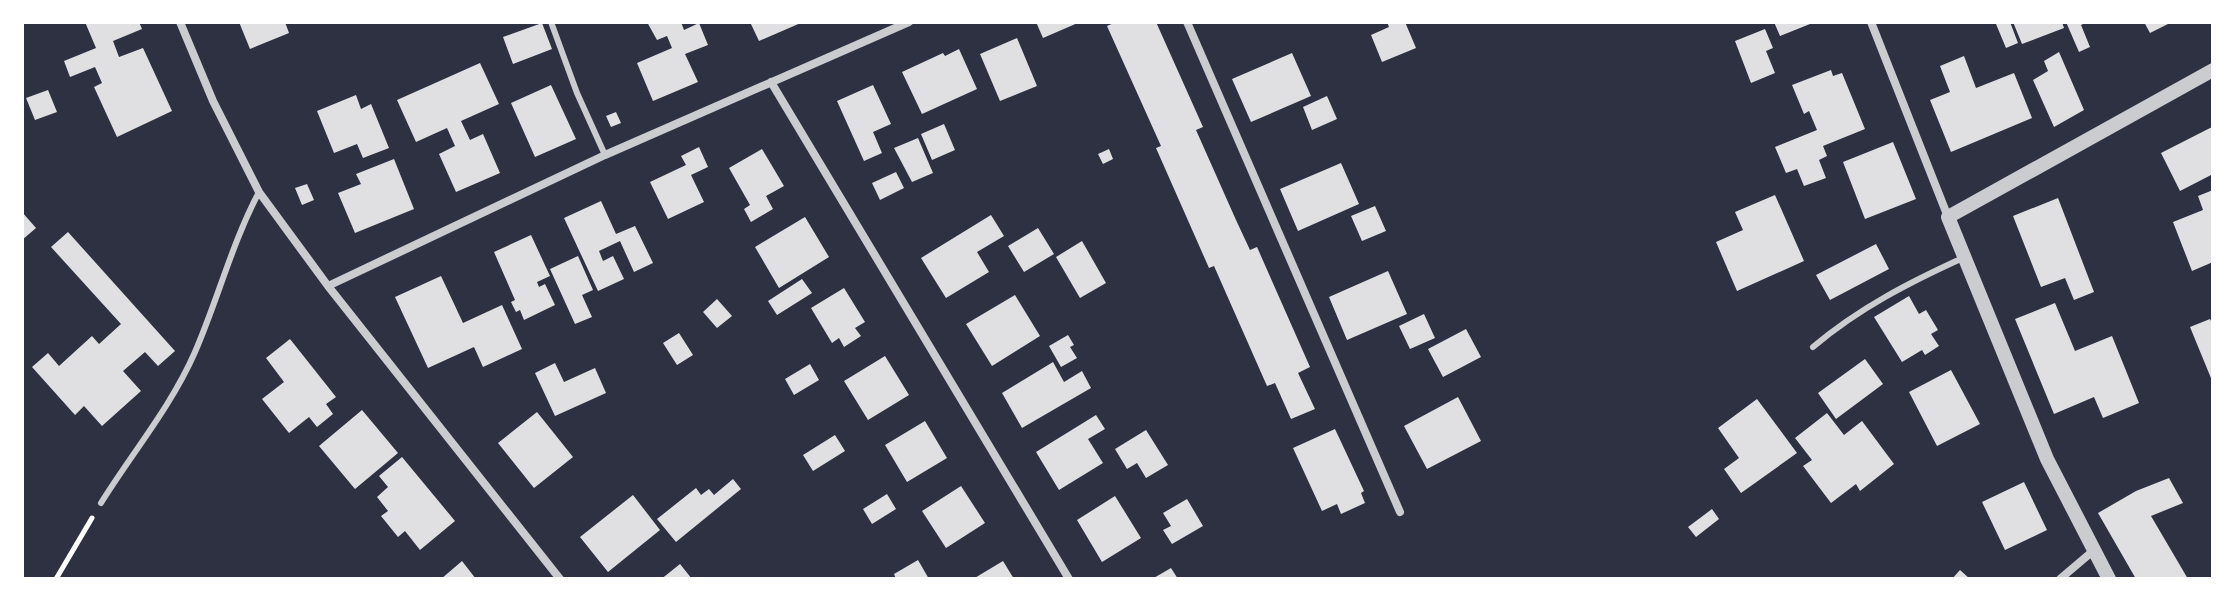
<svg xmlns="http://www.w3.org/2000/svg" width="2235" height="601" font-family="'Roboto Condensed',sans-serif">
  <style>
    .building { fill: #e0e0e3 }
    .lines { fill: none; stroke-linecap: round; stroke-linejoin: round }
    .path { stroke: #fff; stroke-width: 5 }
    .service { stroke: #caccd0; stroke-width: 6 }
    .minor { stroke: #caccd0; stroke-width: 8 }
    .tertiary { stroke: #caccd0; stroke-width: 14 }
  </style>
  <rect width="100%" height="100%" fill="#2d3142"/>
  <path class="building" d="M85,22H139L142,29L113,41L119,57L143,48L172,111L117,137L94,87L102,83L95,67L70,77L64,61L96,48Z
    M239,22H285L289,33L250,49Z
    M647,22H681L684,30L699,23L708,45L685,54L698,82L653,101L637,63L672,48L667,36L657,40Z
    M750,22H803L759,41Z
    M1036,22H1080L1043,38Z
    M1116,22H1156L1203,127L1196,130L1236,220L1250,250L1257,247L1310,367L1298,373L1315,409L1291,419L1275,383L1267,386L1214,266L1209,268L1156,148L1161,146L1107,26Z
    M1387,22H1405L1416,48L1382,62L1371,35L1389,27Z
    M1774,22H1815L1780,36Z
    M2000,22H2010L2018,43L2006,48L1996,24Z
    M2013,22H2062L2064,28L2022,44Z
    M2066,22H2087L2081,25L2090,47L2079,52Z
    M2144,22H2172L2150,33Z
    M542,23L552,49L513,64L503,37Z
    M1765,29L1773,48L1766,51L1775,73L1751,83L1735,41Z
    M1017,38L1037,86L1000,101L980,54Z
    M959,49L977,89L922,114L902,72L943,53L945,56Z
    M2059,52L2084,110L2054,127L2033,80L2048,71L2044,61Z
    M1292,53L1311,96L1251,122L1232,79Z
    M1964,56L1976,88L2014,73L2032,118L1951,152L1930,100L1950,92L1940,66Z
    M480,63L499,104L461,121L470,140L483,134L500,173L456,192L439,154L455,146L447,128L416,142L397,100Z
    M1831,70L1833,76L1842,73L1865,129L1823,146L1827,156L1819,160L1826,178L1804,186L1797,169L1786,173L1775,147L1817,130L1809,111L1804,114L1792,85Z
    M551,85L576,139L535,157L511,103Z
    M873,85L891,124L873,132L882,153L864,161L837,101Z
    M48,90L57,112L35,120L26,98Z
    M356,95L361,109L371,104L389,148L363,158L357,144L334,153L317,111Z
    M1327,96L1337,119L1312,130L1303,107Z
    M616,112L621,123L611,127L606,116Z
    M944,124L955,150L932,160L921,134Z
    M2212,127L2213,174L2180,191L2161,153Z
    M918,138L933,173L912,182L894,148Z
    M1893,142L1916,199L1865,219L1843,162Z
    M699,147L708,167L691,175L704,202L668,219L650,182L686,165L681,156Z
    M762,149L784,186L766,196L773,209L751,222L744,209L750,205L729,168Z
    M1109,149L1113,159L1103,164L1098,154Z
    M394,159L414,209L355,233L338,193L361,184L356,174Z
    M1341,163L1359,204L1298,231L1280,189Z
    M896,172L904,188L880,200L872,183Z
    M307,184L314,200L302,205L295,188Z
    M2213,190V262L2192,271L2173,222L2203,210L2198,196Z
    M1775,195L1804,261L1737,291L1716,242L1743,230L1735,212Z
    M2058,198L2094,292L2074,300L2065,278L2041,287L2013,216Z
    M601,201L616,234L635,226L653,263L634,272L620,241L599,251L603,261L613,256L624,279L598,291L564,218Z
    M1375,206L1386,231L1362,241L1351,216Z
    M22,212L36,228L22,240Z
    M991,215L1004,236L977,252L989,272L946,298L921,258Z
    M805,217L829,257L779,288L755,247Z
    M1038,228L1054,254L1024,272L1008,246Z
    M68,232L175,351L158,366L145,352L123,371L141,391L102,426L84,406L75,415L32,367L48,353L59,366L92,336L99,344L121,324L51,247Z
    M531,235L550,276L537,282L539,287L545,284L555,305L524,320L520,310L516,312L511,302L515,300L494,252Z
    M1082,241L1106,283L1080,298L1056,257Z
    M1876,244L1889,269L1830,300L1816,275Z
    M578,256L593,290L582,295L592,317L575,324L550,269Z
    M1388,271L1407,314L1347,340L1329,297Z
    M441,276L463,323L502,305L522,349L483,367L474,347L428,368L395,297Z
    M802,279L812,293L777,315L768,301Z
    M844,288L865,322L855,328L861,336L844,347L839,338L832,343L811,308Z
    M1015,295L1040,336L992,366L966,324Z
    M1909,296L1919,314L1926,310L1938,330L1931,334L1939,346L1925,355L1922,350L1902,362L1874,317Z
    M717,299L732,316L717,328L703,312Z
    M2055,303L2075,351L2112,336L2139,403L2103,418L2094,397L2054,414L2015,319Z
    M1424,314L1435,338L1410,349L1399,326Z
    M2210,319L2213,325V383L2190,327Z
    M1466,329L1481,357L1443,377L1428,349Z
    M679,333L693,355L677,365L663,343Z
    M1068,335L1074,345L1070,347L1077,358L1061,367L1049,346Z
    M290,339L336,397L326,404L333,414L317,427L309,417L289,433L262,399L284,382L266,358Z
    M885,356L909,395L868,420L844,381Z
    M1865,359L1883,384L1836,419L1818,393Z
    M1053,362L1064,382L1082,371L1091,388L1022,428L1002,393Z
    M555,363L564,382L595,368L606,393L555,416L535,373Z
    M810,364L819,380L794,395L785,379Z
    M1951,370L1980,424L1937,446L1909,392Z
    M1458,397L1481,441L1427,469L1404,426Z
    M1757,399L1797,453L1741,493L1724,469L1739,458L1718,428Z
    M362,410L398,453L355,489L319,446Z
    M537,412L573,457L534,488L498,443Z
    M1827,413L1844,435L1862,421L1894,464L1860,491L1856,484L1831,503L1803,466L1812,460L1795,438Z
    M1096,415L1105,429L1088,439L1103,463L1059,490L1036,452Z
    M925,421L947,458L907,482L885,445Z
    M1335,429L1364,491L1361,493L1365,503L1341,514L1337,504L1322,511L1293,448Z
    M1146,430L1168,465L1146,478L1137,463L1127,469L1115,449Z
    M835,435L845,451L813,471L803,455Z
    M402,457L455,521L420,550L405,531L398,537L381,516L388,511L377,497L388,487L379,476Z
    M2169,478L2183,503L2151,516L2188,579H2136L2098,513L2136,491Z
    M733,479L741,489L676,542L657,519L696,488L701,495L709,489L714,495Z
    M2024,482L2047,530L2005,550L1982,502Z
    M961,486L985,523L946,548L922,511Z
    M887,494L896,509L872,524L863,509Z
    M633,495L660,530L608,572L580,537Z
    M1115,496L1141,538L1102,562L1077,520Z
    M1187,499L1203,526L1172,544L1163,530L1171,526L1163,513Z
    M1712,509L1719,519L1696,537L1688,527Z
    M918,560L929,579H896L894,574Z
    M462,561L476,579H441Z
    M1003,561L1014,579H973Z
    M680,564L692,579H661L665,576Z
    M1171,568L1178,579H1152Z
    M1960,570L1970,579H1952Z"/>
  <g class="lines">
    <path class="path" d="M56,579L92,518"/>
    <path class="service" d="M551,22L577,93L605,155
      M1813,347C1859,308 1910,282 1965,257
      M101,503C132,453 171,407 195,352C218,299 232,243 259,192"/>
    <path class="minor" d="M180,22L213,101L259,192L328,286L560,579
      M1187,22L1400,512
      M1871,22L1948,217
      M771,82L1069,579
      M328,286L605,155L909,22
      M2060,579L2093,551"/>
    <path class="tertiary" d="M2109,579L2047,459L1948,217L2213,70"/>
  </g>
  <rect width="2235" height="601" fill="none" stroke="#ffffff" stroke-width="48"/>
</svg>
